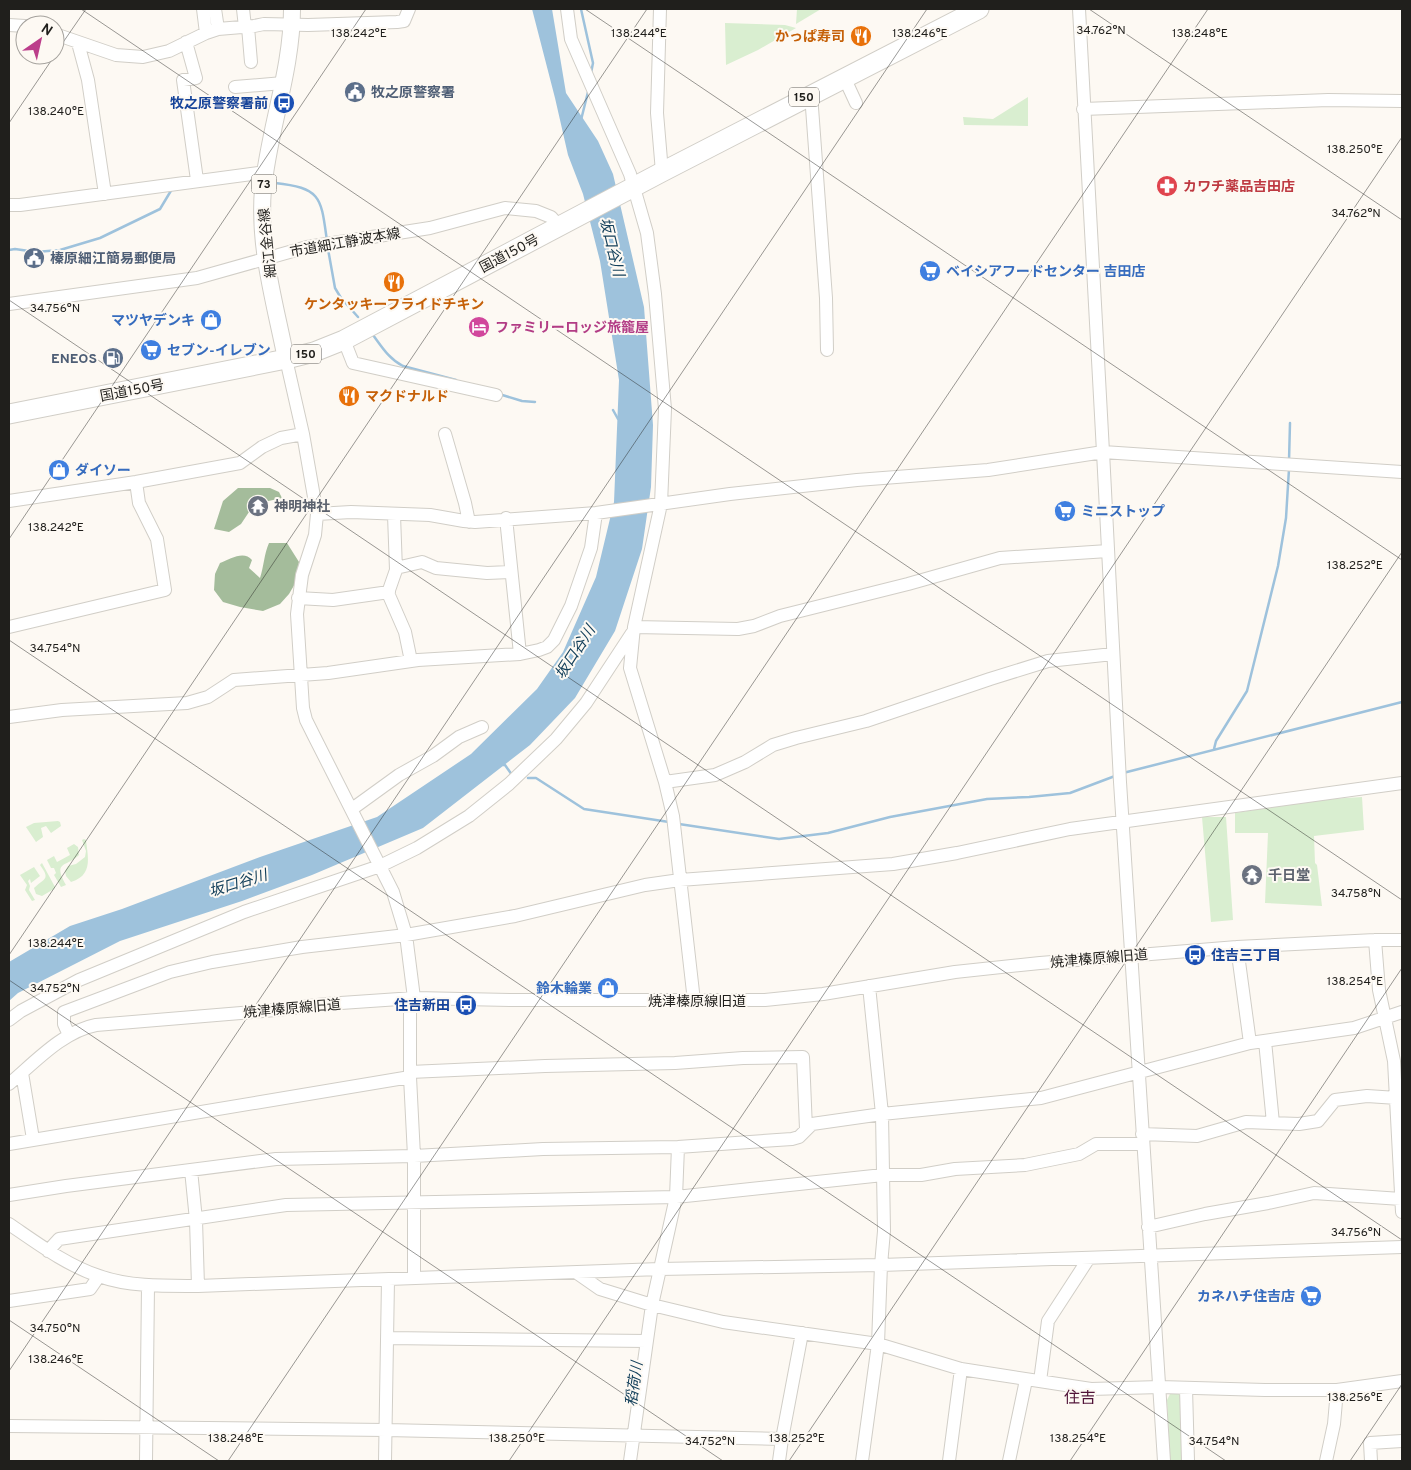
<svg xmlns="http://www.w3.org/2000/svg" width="1411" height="1470" font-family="Overpass,'Noto Sans JP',sans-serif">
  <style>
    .green { fill: #d9eed0 }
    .forest { fill: #a4bc9b }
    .water { fill: #9ec2dc }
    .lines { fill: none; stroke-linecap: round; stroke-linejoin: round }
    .stream { stroke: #9ec2dc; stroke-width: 2.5 }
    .minor-casing { stroke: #d1cec7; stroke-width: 14 }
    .major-casing { stroke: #d1cec7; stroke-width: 18 }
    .highway-casing { stroke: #d1cec7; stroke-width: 21 }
    .minor { stroke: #fff; stroke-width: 12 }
    .major { stroke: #fff; stroke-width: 16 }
    .highway { stroke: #fff; stroke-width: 19 }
    .ticks { fill: none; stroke: #201f1c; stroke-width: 1; stroke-opacity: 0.45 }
    .labels { text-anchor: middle; stroke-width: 4; stroke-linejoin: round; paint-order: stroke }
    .shield { fill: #fdf9f3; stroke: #62605c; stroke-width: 1 }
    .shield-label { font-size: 12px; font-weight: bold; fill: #201f1c }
    .food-label { font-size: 14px; font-weight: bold; fill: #c56008; stroke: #fdf9f3; text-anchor: end }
    .service-label { font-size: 14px; font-weight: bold; fill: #4e5e75; stroke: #fdf9f3; text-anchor: start }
    .transit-label { font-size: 14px; font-weight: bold; fill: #164399; stroke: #fdf9f3; text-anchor: end }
    .health-label { font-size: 14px; font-weight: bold; fill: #be3a42; stroke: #fdf9f3; text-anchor: start }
    .street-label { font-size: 14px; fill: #201f1c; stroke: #fdf9f3 }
    .shop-label { font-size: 14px; font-weight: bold; fill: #366cbe; stroke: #fdf9f3; text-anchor: start }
    .hotel-label { font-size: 14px; font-weight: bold; fill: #b23c85; stroke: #fdf9f3; text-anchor: start }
    .worship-label { font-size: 14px; font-weight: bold; fill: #5b616d; stroke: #fdf9f3; text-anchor: start }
    .water-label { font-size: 15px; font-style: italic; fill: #14405b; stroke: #fdf9f3 }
    .quarter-label { font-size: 16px; fill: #501338; stroke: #fdf9f3 }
    .ticks-label { font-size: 12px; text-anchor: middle; fill: #201f1c; stroke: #fdf9f3; stroke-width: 4; stroke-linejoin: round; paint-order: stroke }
  </style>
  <rect width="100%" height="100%" fill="#fdf9f3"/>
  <path class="green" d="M797,9H821L796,24Z
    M725,23L785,25L796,28L758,50L726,65Z
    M1028,97V126L964,125L963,117L993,119Z
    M1362,797L1364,830L1314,836L1315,863L1317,865L1322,906L1265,903L1268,833H1235V813L1314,800Z
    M1202,817H1226L1233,920L1211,922Z
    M58,821L60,822L61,826L51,833L46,826L41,828L43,837L36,842L26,827L34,823Z
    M84,839L86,840C88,858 93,875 71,882L66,876L65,871L68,866L76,864L85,857L86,851L82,840Z
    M74,844L78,847L79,855C67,867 52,861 66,885L61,887L54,875L56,873L54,868H51L47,860L54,856L57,862L70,855L67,848Z
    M42,863L55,887L54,889L42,896L36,894L34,888C44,878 51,880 40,865Z
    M34,867L40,876L31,883L30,879L28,881L30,886L29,890L35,900L32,901L25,890L27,885L20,875Z
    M1186,1390L1188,1461H1170L1167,1400L1171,1392Z"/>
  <path class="forest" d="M238,488H270L279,492L282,498L264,502L251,509L241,524L229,532L214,529L223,501Z
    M269,543H287L299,562L296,582L289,594L280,604L263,611L240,607L223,602L214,590L215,574L220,563C230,559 244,550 252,560L249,568L260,578C264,566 264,554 269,543Z"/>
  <path class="water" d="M532,9H552L566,93L598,141L613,174L644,307L653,425L651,487L642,549L615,631L575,698L530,745L423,828L312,875L242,901L120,941L18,993L9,1001V962L70,926L122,909L260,857L377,817L471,754L537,689L563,652L596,577L614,502L619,380L600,261L583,194L568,155L555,98Z"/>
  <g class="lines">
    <path class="stream" d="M581,9L593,63L591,73
      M581,120L588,92
      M275,183C322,188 321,198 327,241
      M328,249L335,288L341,298L358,317
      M9,250L15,249L36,252L60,250L100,238L160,209L172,189
      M373,335C382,347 389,359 403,366L456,380
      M499,394L522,401L535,402
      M613,410L618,419
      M1289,461L1290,423
      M1214,749L1216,741L1247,691L1278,566L1286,518L1289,469
      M503,765H505L512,775
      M1123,773L1402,702
      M528,778H536L584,809L669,822
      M679,824L779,839L828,833L890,817L987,799L1029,797L1070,793L1115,776"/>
    <g class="minor-casing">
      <path id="minor" d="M203,9L206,33
        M215,9L218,29
        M243,9L245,27
        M567,9L571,39L630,174L647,233L655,294L665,409L661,504L634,627L630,668L665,782L673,816L694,1001
        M660,9L657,113L662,172
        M1079,9L1103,452L1120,782L1164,1461
        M9,25L25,26
        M248,27L251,62
        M55,34L116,55L143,57L169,51L206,33L218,29L254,26L264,24L308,25L397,22L404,21L409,9
        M186,42L196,78L183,80L197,180
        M78,43L88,80L105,194
        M844,77L856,103
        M235,87L283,83
        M811,94L826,298L827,350
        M1083,109L1328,100L1402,101
        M9,205H20L266,172
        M9,304L197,278L307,247L430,228L505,208L536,211L551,217L559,226
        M344,340L353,363L496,395
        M286,359L303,434L317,514L315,535L302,575L297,614L303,708L306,720L314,736L393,892L406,935L414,998
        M445,434L465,503L469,522
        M9,501L136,482L240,463L262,447L281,438L303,434
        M317,514L351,512L430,515L464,521L475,522L596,513L730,494L857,480L988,470L1103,452L1402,472
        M394,515L396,570L388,593L405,632L411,661
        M506,518L520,654
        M396,568L422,562L436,568L487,573L511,572
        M298,598L333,600L389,592
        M9,627L165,590L157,539L139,503L136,482
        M634,627L738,629L754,626L780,616L908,584L1000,558L1108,551
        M9,717L62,710L187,703L208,697L234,680L328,673L418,660L520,654L539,650L547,647L554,640L571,606L591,548L596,513
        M665,782L715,775L745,762L773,745L796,738L866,721L990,679L1048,661L1113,654
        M352,809L399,775L433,756L459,737L482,727
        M1375,940L1379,990L1394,1061L1402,1212
        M1237,947L1250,1043
        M410,998V1077L414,1156V1277
        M9,1020L21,1011L79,980L244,912L380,866L417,848L469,816L509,784L556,739L586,703L632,633
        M69,1035L64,1024V1012L170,972L212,962L302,947L406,935L515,916L645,885L680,880L893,864L957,853L1070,829L1402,783
        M1265,1041L1273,1123
        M410,1072L545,1066L675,1063L743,1058L803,1057L806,1129
        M22,1073L33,1139
        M9,1084C34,1063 63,1031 96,1025L276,1010L326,1004L414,998L511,1000H765L823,994L955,972L1040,963L1237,947L1375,940H1402
        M1142,1134L1197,1136L1246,1122L1299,1124L1318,1121L1335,1100L1367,1096L1397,1098
        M9,1144L410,1077
        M191,1170L196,1220L198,1286
        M9,1195L66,1186L276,1159L414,1156L543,1149L678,1147L792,1139L799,1137L812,1124L882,1114L1041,1098L1250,1043L1354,1028L1402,1012
        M9,1224C37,1243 66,1265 99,1276C130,1287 166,1286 198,1286L660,1269L881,1265L1402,1247
        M1148,1227L1205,1214L1268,1203L1314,1193L1401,1199
        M48,1251L59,1239L286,1205L676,1197L883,1175H921L955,1169L1025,1165L1079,1154L1096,1144H1142
        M577,1273L600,1289L652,1305L723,1322L878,1344L961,1369L1091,1389L1160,1387L1265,1390H1337L1402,1381
        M9,1301L90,1289L99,1276
        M387,1338L647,1341
        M1040,1381L1048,1321L1089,1258
        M1186,1388L1188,1461
        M9,1426L386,1430L782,1439L802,1333
        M146,1461L148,1286
        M385,1461L388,1280
        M630,1461L652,1305L676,1197L678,1147
        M779,1461L782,1439
        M862,1461L878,1344L881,1265L884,1231L882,1114L869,986
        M949,1461L961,1369
        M1009,1461L1026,1380
        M1326,1461L1334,1424L1337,1390
        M1371,1461L1370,1443L1402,1441"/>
    </g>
    <g class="major-casing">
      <path id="major" d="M286,359C275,303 258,247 263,189C269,129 292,70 292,9"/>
    </g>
    <g class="highway-casing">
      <path id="highway" d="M9,414L286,359L314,352L344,340L662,172L979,9"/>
    </g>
    <use href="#minor" class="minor"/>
    <use href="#major" class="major"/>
    <use href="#highway" class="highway"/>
  </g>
  <path class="ticks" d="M81,9L1402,900M585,9L1402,560M1089,9L1402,220M55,54L86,9M9,123L55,55M9,300L1402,1240M9,539L366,9M9,640L1226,1461M9,955L647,9M9,980L723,1461M9,1320L219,1461M9,1371L927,9M228,1461L1208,9M509,1461L1402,137M789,1461L1402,552M1070,1461L1402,968M1350,1461L1402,1384"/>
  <defs>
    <g id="restaurant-disc" transform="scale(1.125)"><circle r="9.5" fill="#e8710a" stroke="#fdf9f3"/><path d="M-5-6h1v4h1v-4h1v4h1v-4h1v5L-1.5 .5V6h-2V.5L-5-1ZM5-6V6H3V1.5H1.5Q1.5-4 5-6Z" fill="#fff"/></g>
    <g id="civic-disc" transform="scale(1.125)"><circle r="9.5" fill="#5c6f8a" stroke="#fdf9f3"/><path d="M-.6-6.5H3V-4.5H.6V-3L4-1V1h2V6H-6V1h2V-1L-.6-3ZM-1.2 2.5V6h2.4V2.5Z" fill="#fff"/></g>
    <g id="bus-disc" transform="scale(1.125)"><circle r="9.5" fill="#1a4fb4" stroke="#fdf9f3"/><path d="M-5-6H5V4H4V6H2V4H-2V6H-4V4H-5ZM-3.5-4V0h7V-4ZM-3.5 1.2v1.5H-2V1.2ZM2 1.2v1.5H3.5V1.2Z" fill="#fff"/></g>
    <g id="pharmacy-disc" transform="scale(1.125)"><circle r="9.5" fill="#e0444e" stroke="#fdf9f3"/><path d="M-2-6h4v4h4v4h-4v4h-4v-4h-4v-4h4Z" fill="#fff"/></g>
    <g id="supermarket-disc" transform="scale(1.125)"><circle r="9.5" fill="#3f7fe0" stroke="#fdf9f3"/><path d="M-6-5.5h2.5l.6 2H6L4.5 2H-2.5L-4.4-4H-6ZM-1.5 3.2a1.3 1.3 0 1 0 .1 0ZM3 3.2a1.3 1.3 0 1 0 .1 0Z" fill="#fff"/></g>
    <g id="shop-disc" transform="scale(1.125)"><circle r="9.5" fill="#3f7fe0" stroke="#fdf9f3"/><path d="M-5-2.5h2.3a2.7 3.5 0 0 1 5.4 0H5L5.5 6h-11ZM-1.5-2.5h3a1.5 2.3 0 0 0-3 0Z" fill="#fff"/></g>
    <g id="hotel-disc" transform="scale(1.125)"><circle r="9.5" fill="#d1479c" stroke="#fdf9f3"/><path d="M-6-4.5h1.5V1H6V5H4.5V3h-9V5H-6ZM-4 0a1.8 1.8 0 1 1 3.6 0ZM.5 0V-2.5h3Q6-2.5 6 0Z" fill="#fff"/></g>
    <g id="fuel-disc" transform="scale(1.125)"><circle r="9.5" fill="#5c6f8a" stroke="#fdf9f3"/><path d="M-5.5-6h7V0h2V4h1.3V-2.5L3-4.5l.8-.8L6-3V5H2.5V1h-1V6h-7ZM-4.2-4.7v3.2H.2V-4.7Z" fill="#fff"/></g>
    <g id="temple-disc" transform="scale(1.125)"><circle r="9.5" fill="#6b7280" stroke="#fdf9f3"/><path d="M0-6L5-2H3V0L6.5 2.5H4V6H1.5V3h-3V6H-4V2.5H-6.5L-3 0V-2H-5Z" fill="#fff"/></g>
  </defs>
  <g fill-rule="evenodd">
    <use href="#restaurant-disc" x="861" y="36"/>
    <use href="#civic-disc" x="355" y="92"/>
    <use href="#bus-disc" x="284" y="103"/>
    <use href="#pharmacy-disc" x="1167" y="186"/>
    <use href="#civic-disc" x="34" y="258"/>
    <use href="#supermarket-disc" x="930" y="271"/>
    <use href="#restaurant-disc" x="394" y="282"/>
    <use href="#shop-disc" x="211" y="320"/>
    <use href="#hotel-disc" x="479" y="327"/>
    <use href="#supermarket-disc" x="151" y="350"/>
    <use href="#fuel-disc" x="113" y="358"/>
    <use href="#restaurant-disc" x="349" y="396"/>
    <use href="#shop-disc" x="59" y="470"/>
    <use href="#temple-disc" x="258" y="506"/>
    <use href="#supermarket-disc" x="1065" y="511"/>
    <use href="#temple-disc" x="1252" y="875"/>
    <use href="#bus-disc" x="1195" y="955"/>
    <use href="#shop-disc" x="608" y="988"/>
    <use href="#bus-disc" x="466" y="1005"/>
    <use href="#supermarket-disc" x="1311" y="1296"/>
  </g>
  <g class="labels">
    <g class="shield">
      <rect x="789" y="87.5" width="30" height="19" rx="4"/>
      <rect x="251.5" y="174.5" width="25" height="19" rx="4"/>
      <rect x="291" y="344.5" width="30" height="19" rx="4"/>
    </g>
    <g class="shield-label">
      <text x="804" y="101">150</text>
      <text x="264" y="188">73</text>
      <text x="306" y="358">150</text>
    </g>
    <g class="food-label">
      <text x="845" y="41">かっぱ寿司</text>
      <text x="394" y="309" text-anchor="middle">ケンタッキーフライドチキン</text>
      <text x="365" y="401" text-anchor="start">マクドナルド</text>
    </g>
    <g class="service-label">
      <text x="371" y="97">牧之原警察署</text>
      <text x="50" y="263">榛原細江簡易郵便局</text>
      <text x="97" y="363" text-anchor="end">ENEOS</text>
    </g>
    <g class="transit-label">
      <text x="268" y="108">牧之原警察署前</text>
      <text x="1211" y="960" text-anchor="start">住吉三丁目</text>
      <text x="450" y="1010">住吉新田</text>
    </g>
    <g class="health-label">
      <text x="1183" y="191">カワチ薬品吉田店</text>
    </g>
    <g class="street-label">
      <text transform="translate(345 242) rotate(-10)" y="5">市道細江静波本線</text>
      <text transform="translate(267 243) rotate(-96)" y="5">細江金谷線</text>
      <text transform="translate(509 253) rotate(-28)" y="5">国道150号</text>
      <text transform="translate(132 390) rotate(-11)" y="5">国道150号</text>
      <text transform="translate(1099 958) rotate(-5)" y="5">焼津榛原線旧道</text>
      <text x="697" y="1006">焼津榛原線旧道</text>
      <text transform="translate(292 1008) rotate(-5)" y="5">焼津榛原線旧道</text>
    </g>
    <g class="shop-label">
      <text x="946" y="276">ベイシアフードセンター 吉田店</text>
      <text x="195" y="325" text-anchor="end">マツヤデンキ</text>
      <text x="167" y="355">セブン-イレブン</text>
      <text x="75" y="475">ダイソー</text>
      <text x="1081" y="516">ミニストップ</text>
      <text x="592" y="993" text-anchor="end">鈴木輪業</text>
      <text x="1295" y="1301" text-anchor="end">カネハチ住吉店</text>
    </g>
    <g class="hotel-label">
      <text x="495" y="332">ファミリーロッジ旅籠屋</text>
    </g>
    <g class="worship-label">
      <text x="274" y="511">神明神社</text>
      <text x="1268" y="880">千日堂</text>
    </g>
    <g class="water-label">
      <text transform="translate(612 247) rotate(76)" y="5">坂口谷川</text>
      <text transform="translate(575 652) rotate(-57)" y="5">坂口谷川</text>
      <text transform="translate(238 883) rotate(-17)" y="5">坂口谷川</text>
      <text transform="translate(634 1384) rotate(-82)" y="5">稻荷川</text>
    </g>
    <g class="quarter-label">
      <text x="1080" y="1403">住吉</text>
    </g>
  </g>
  <g class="ticks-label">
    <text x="1101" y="34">34.762°N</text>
    <text x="359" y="37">138.242°E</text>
    <text x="920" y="37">138.246°E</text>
    <text x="1200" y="37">138.248°E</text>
    <text x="639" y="37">138.244°E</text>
    <text x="56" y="115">138.240°E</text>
    <text x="1355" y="153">138.250°E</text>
    <text x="1356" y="217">34.762°N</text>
    <text x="55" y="312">34.756°N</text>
    <text x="56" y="531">138.242°E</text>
    <text x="1355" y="569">138.252°E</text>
    <text x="55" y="652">34.754°N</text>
    <text x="1356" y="897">34.758°N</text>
    <text x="56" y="947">138.244°E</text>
    <text x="1355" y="985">138.254°E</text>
    <text x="55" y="992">34.752°N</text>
    <text x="1356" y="1236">34.756°N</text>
    <text x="55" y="1332">34.750°N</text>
    <text x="56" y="1363">138.246°E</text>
    <text x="1355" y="1401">138.256°E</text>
    <text x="236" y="1442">138.248°E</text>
    <text x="517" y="1442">138.250°E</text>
    <text x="797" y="1442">138.252°E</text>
    <text x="1078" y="1442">138.254°E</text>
    <text x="710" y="1445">34.752°N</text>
    <text x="1214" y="1445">34.754°N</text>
  </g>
  <rect width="1411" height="1470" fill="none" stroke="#201f1c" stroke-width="20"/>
  <g transform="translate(40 40) rotate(34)"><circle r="24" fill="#fdf9f3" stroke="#a5a29d"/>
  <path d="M0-4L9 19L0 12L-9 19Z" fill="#bc3e8b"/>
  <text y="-8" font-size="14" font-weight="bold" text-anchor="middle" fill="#201f1c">N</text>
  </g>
</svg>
